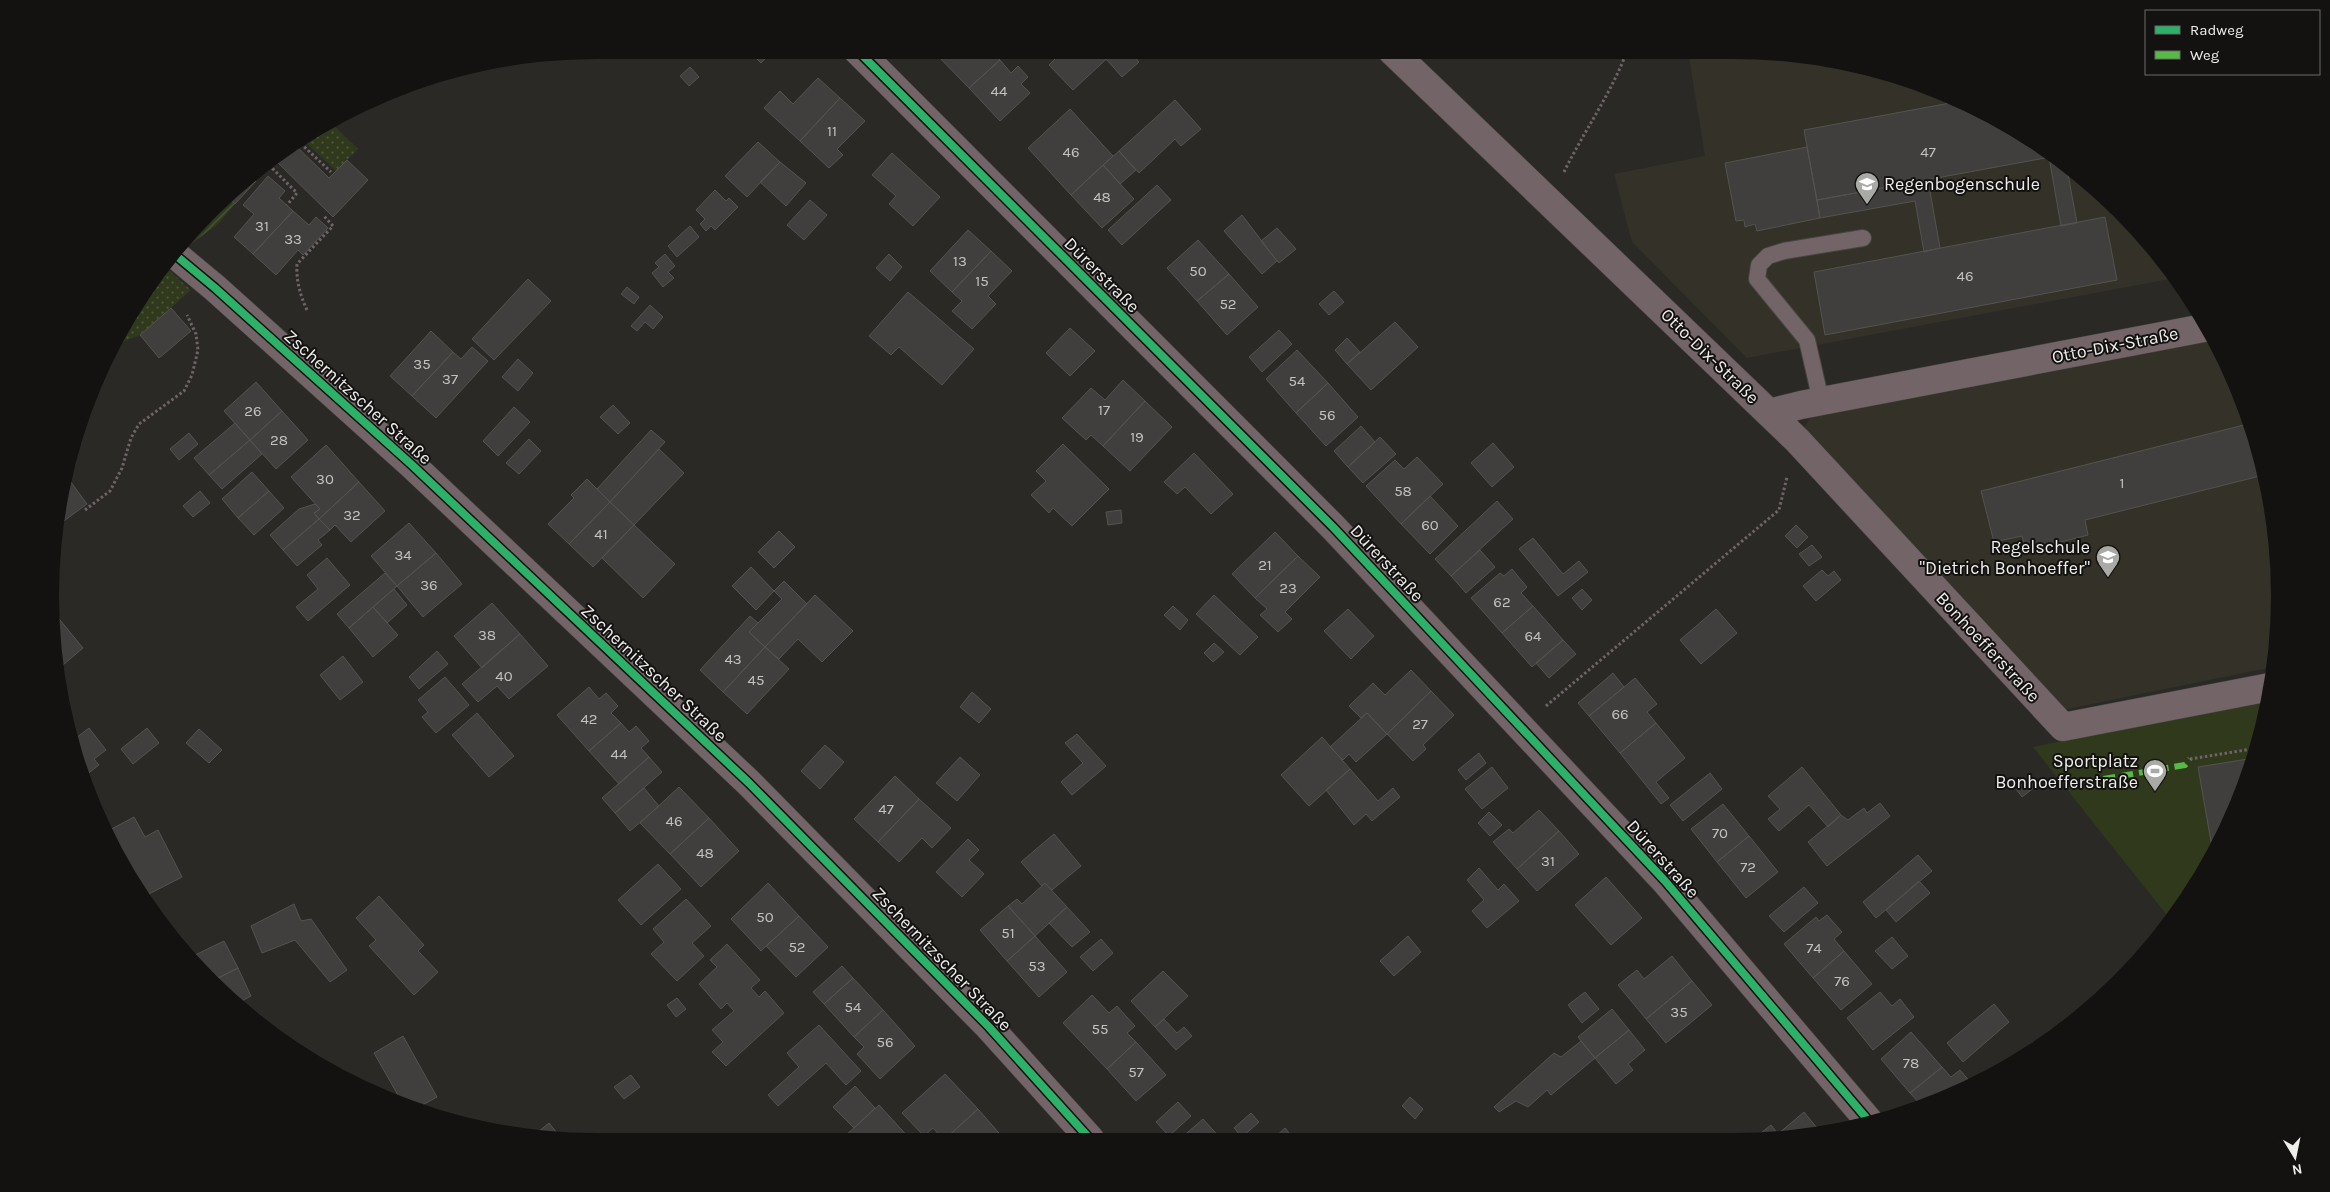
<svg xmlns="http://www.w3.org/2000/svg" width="2330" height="1192" font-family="Karla,sans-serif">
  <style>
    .built { fill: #333128 }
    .grass { fill: url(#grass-dots) }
    .garden { fill: url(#garden-furrows) }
    .pitch { fill: #30391c }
    .building { fill: #403f3d; stroke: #535350 }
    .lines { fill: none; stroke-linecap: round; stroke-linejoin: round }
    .lane-casing { stroke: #454542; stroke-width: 18 }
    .street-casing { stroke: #454542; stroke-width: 29 }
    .path { stroke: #6e6467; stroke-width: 3; stroke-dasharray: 2.5 2.5; stroke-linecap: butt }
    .lane { stroke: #726467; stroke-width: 16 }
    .street { stroke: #726467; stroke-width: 28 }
    .quiet { stroke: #58b947; stroke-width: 6; stroke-dasharray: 12 6; stroke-linecap: butt }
    .cycleway-casing { stroke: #131210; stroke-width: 11 }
    .cycleway { stroke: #2db169; stroke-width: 8 }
    .labels { text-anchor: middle; stroke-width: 4; stroke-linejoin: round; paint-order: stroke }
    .number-label { font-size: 15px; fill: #c2c2c0 }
    .poi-label { font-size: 18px; fill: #eeeeeb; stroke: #131210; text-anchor: end }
    .street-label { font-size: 18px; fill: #eeeeeb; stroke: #131210 }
  </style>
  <defs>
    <pattern id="grass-dots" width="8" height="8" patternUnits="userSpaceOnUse" patternTransform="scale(1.25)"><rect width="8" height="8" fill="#30391c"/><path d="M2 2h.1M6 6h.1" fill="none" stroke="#4e563d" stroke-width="1.8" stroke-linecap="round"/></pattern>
    <pattern id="garden-furrows" width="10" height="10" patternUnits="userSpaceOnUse" patternTransform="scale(1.25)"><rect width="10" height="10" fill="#30391c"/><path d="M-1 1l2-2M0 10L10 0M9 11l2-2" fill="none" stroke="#4e563d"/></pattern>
  </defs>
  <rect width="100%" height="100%" fill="#2a2926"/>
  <path class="built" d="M1688,51H1769L1875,69L1975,106L2066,163L2144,236L2175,278L1747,358L1632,242L1614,174L1705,156Z
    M2214,338L2251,420L2275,524L2279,631L2273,667L2058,711L1805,427L1814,410Z"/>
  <path class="grass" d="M329,121L358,149L336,171L301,138Z
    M164,266L191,290L140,335L112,346L123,323Z"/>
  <path class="garden" d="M227,197L235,204L218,224L191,244L184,238Z"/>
  <path class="pitch" d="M2268,698L2261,737L2224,837L2170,919L2033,747Z"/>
  <path class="building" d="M617,50H635L627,59Z
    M748,50H773L761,63Z
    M942,50H990L1000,60L969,88L937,55Z
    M1064,50L1115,51L1073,90L1049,65Z
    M1115,51H1129L1139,62L1122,77L1106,59Z
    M1000,60L1011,73L1018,66L1028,77L1021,84L1030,93L1000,121L969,88Z
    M690,67L699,77L689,86L680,76Z
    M818,78L840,98L800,141L764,108L780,91L793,104Z
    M840,98L865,121L837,149L843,155L829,168L800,141Z
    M1175,100L1201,129L1181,146L1175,139L1139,173L1119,151Z
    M1961,101L1975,106L2056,156L1817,200L1804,130Z
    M1070,109L1113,156L1071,195L1028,148Z
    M758,142L780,162L747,197L725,176Z
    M293,143L329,178L347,160L368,180L333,217L272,157Z
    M1807,147L1820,218L1757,231L1755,224L1745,227L1744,220L1736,221L1725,163Z
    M1119,151L1136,170L1120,184L1103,165Z
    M892,153L940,197L913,226L889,204L896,196L872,175Z
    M2056,156L2066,163L2077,223L2061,226L2049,157Z
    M780,162L806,183L786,206L760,182Z
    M1103,165L1134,199L1102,228L1071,195Z
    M250,176L256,181L235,204L227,197Z
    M268,176L285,191L279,198L293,211L253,254L234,237L254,214L243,205Z
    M1928,180L1940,248L1924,252L1915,201L1820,218L1817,200Z
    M1157,185L1171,200L1122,245L1108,230Z
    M715,190L726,201L729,198L738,207L715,230L711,226L706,231L700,224L705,219L696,210Z
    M810,200L827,215L804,240L787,225Z
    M293,211L309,225L316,217L328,228L303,255L298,250L276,275L253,254Z
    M1242,215L1277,261L1262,274L1224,231Z
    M2105,217L2117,280L1825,335L1814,272Z
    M690,226L699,237L677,257L668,246Z
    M1277,228L1296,249L1279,263L1261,241Z
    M968,230L991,251L952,292L930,271Z
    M1198,240L1229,274L1197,301L1167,268Z
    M991,251L1012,271L988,296L996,304L972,329L952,311L962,301L952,292Z
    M665,254L675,266L668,272L674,278L663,287L652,273L659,267L655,263Z
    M889,254L902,267L890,281L876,268Z
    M1229,274L1258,307L1227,335L1197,301Z
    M528,279L551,301L494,360L472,339Z
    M627,287L639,297L634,304L621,294Z
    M1334,291L1344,302L1329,315L1319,304Z
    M908,292L974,349L942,385L899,347L891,355L869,336Z
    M650,305L663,317L653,329L645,322L637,331L631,326Z
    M171,308L191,331L159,358L140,335Z
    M1395,322L1418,347L1371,390L1347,364Z
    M1070,328L1095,351L1070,376L1046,353Z
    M1279,330L1292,344L1262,372L1249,357Z
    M431,331L453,352L412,396L390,376Z
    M1347,338L1360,352L1347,364L1335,350Z
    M472,347L488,361L436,418L412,396L453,352L461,359Z
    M1297,350L1328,383L1296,413L1266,379Z
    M518,359L533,373L518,391L502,377Z
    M1123,380L1145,401L1103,446L1091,435L1086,440L1062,418L1091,388L1105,400Z
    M256,382L282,411L250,440L224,411Z
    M1328,383L1358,417L1326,446L1296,413Z
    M1145,401L1172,427L1130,471L1103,446Z
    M613,405L630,423L618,434L600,417Z
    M514,407L530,422L498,456L483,441Z
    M282,411L308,440L276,469L250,440Z
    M235,423L250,440L209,475L194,458Z
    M2252,423L2264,475L2085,520L2088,535L2026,551L2022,536L1994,542L1981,491Z
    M1361,426L1375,442L1348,467L1334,451Z
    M651,430L665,442L610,502L597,489Z
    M189,433L198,444L179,460L170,449Z
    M1380,437L1396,454L1363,483L1348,467Z
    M529,439L541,451L519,474L506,463Z
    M250,440L262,454L222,489L209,475Z
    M1493,443L1514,467L1492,487L1471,463Z
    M1063,444L1109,489L1072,526L1053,508L1049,513L1031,495L1046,481L1036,471Z
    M326,445L359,482L319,519L314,513L320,509L291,477Z
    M659,449L684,473L634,525L610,502Z
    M1194,453L1233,494L1211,514L1185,487L1177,494L1164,482Z
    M1417,457L1443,484L1401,524L1366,486L1395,460L1404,469Z
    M252,472L269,491L238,518L222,499Z
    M65,474L87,504L57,526L61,489Z
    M587,479L610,502L569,544L548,524L574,498L571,495Z
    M359,482L385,511L351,542L335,525L330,530L319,519Z
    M200,491L210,503L193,517L183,506Z
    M269,491L284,508L254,535L238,518Z
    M1430,496L1458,526L1430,554L1401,524Z
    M1497,501L1513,519L1451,576L1435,559Z
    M610,502L634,525L593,567L569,544Z
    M315,504L320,509L314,513L319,519L283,550L270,535L299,509Z
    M1121,510L1122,523L1108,525L1106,512Z
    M319,519L330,530L318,540L322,545L297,566L283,550Z
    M409,523L436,553L397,586L371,556Z
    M634,525L675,564L643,598L602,558Z
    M1796,525L1808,537L1797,548L1785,536Z
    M779,531L795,547L774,568L758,552Z
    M1275,532L1298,556L1255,598L1232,574Z
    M1533,538L1563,574L1579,561L1588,572L1558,596L1519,549Z
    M1812,545L1822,557L1809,566L1799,554Z
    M1480,550L1495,567L1466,593L1451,576Z
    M436,553L462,584L423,617L397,586Z
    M1298,556L1320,577L1285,612L1292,619L1278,632L1260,615L1267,609L1255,598Z
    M327,558L350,585L308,621L296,607L318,589L307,575Z
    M751,567L774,591L756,610L732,586Z
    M1512,569L1527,587L1521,593L1533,606L1502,633L1471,598L1500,573L1504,576Z
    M1822,570L1828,576L1834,571L1841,580L1816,601L1803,586Z
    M385,573L397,586L349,628L337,614Z
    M784,581L807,604L765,647L749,632L782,599L774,591Z
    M394,589L407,605L387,623L373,607Z
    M1582,589L1592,600L1582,610L1572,598Z
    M815,595L853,631L822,662L798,639L779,659L765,647Z
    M1214,595L1258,637L1240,655L1196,614Z
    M492,603L520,634L482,668L454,636Z
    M1173,606L1188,620L1180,630L1164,615Z
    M1533,606L1563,640L1532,667L1502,633Z
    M373,607L398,635L373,657L349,628Z
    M51,609L83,648L56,671L55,668Z
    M1348,609L1374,636L1351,659L1324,631Z
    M1716,609L1737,633L1701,664L1680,640Z
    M750,616L758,623L749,632L765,647L723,692L700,670Z
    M520,634L548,666L509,699L497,686L478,702L462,684Z
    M1563,640L1576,654L1549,678L1536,663Z
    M1214,643L1224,652L1213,662L1204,653Z
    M765,647L789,669L747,714L723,692Z
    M437,651L448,664L419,689L409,677Z
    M343,656L363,682L340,700L320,675Z
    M1411,670L1431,691L1387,734L1367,713L1361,718L1349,706L1373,683L1385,695Z
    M1613,673L1624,687L1589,716L1578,703Z
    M445,677L469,705L436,733L422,717L428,712L418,700Z
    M1635,678L1657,704L1647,712L1656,723L1620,753L1589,716Z
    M589,687L599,699L606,693L618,706L611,713L621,723L589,751L557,715Z
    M1431,691L1454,715L1423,745L1426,749L1413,761L1387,734Z
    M972,692L991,709L979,723L960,707Z
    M477,713L514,756L489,777L452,735Z
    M1367,713L1387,734L1356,762L1349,754L1343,760L1330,747Z
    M621,723L629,732L636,726L649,741L641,748L649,757L619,784L589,751Z
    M1656,723L1685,758L1656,782L1669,798L1661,804L1620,753Z
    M89,728L106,750L94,759L99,765L82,778L69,729L76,738Z
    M147,728L159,743L133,764L121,749Z
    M199,729L222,750L209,763L186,743Z
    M1077,734L1106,766L1072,795L1061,782L1083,763L1065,743Z
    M1322,737L1350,769L1309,806L1281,775Z
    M825,745L844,762L820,789L801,771Z
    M1479,753L1486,763L1466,780L1458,770Z
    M649,757L662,772L615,813L602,798Z
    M960,757L980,775L957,801L936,783Z
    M2254,758L2224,837L2213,853L2198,767Z
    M1492,767L1508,788L1482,809L1465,789Z
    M1802,767L1841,815L1828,827L1809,805L1779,831L1768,819L1780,809L1768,796Z
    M1350,769L1378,801L1393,788L1400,797L1372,821L1366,814L1354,825L1326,790Z
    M1710,773L1722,789L1683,821L1670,805Z
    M895,776L919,799L878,842L854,819Z
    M2028,779L2035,787L2022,797L2016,789Z
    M679,787L709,818L670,854L640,823Z
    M644,788L659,806L630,831L615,813Z
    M919,799L951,828L932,848L922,838L899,862L878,842Z
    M1880,803L1890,816L1827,866L1808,842L1841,815L1848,820L1864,808L1867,813Z
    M1723,804L1749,836L1717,862L1691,829Z
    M1539,810L1559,831L1517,869L1493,842L1509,829L1513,833Z
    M1489,812L1502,825L1490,836L1478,823Z
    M134,817L145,837L158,830L182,877L145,896L137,879L133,881L104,833Z
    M709,818L739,851L701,887L670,854Z
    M1559,831L1579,854L1537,891L1517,869Z
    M1054,834L1081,866L1052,890L1045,883L1042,886L1021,862Z
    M1749,836L1778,872L1746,898L1717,862Z
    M968,839L979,850L969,860L984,874L962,897L936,872Z
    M1918,855L1932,871L1876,918L1863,902Z
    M658,864L681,889L641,925L618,900Z
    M1479,868L1498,890L1504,884L1519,901L1487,928L1472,911L1484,900L1467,880Z
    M1606,877L1642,918L1611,945L1575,905Z
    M1919,881L1930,893L1896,922L1886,910Z
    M768,883L799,916L761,951L731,919Z
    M1045,883L1067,907L1035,936L1008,906L1017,899L1022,904Z
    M1804,887L1818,903L1784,932L1769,916Z
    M379,896L424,945L418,951L438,972L414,995L369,946L376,940L356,918Z
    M686,899L711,926L692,943L704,956L677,981L651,954L664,942L653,929Z
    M294,904L301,921L311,919L347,970L330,982L295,940L262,953L251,926Z
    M1008,906L1035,936L1007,961L980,930Z
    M1067,907L1090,932L1072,947L1049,923Z
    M1827,915L1842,932L1834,939L1844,951L1813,978L1784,944L1816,917L1819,921Z
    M799,916L828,947L796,977L766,946Z
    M1035,936L1067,972L1039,997L1007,961Z
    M1408,936L1421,952L1394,976L1380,961Z
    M1892,937L1908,956L1892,969L1875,951Z
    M1101,939L1113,953L1093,971L1080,957Z
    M224,941L238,968L210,982L189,958Z
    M727,944L760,980L751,988L759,997L765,991L784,1013L726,1066L712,1052L723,1042L712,1030L734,1011L727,1003L721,1009L699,984L717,967L710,960Z
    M1844,951L1872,984L1841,1010L1813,978Z
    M1672,956L1692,981L1646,1019L1618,985L1637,970L1644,979Z
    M842,966L853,978L824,1004L813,992Z
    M238,968L251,996L236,1004L210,982Z
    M1163,971L1188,996L1155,1027L1131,1001Z
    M853,978L883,1010L854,1037L824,1004Z
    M1692,981L1712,1005L1666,1043L1646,1019Z
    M1585,992L1599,1009L1582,1023L1568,1005Z
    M1880,992L1892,1006L1900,999L1914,1017L1873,1050L1847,1018Z
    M1092,995L1109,1013L1117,1006L1135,1026L1127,1033L1136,1042L1107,1069L1063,1023Z
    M677,998L686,1009L676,1017L667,1005Z
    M1994,1004L2009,1022L1963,1062L1947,1043Z
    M1612,1009L1629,1030L1595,1058L1578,1037Z
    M883,1010L915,1046L880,1079L857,1054L864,1047L854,1037Z
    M1164,1019L1177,1033L1184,1027L1192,1036L1176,1050L1155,1027Z
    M819,1025L861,1071L846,1085L826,1063L778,1106L768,1095L799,1067L787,1053Z
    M1629,1030L1645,1050L1628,1064L1633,1070L1616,1084L1595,1058Z
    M1911,1032L1942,1067L1910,1093L1881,1059Z
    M403,1036L437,1097L415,1109L403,1104L374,1053Z
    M1581,1041L1595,1058L1551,1095L1547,1090L1528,1107L1516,1101L1499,1112L1494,1107L1554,1053L1561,1057Z
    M1136,1042L1166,1075L1136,1101L1107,1069Z
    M2034,1042L2037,1046L2010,1062Z
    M1942,1067L1951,1077L1960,1070L1972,1084L1943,1101L1922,1106L1910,1093Z
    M945,1074L978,1109L944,1140L933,1128L924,1136L902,1113Z
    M631,1075L640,1087L624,1099L614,1087Z
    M855,1086L875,1108L854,1128L833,1107Z
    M1410,1097L1423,1109L1415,1119L1402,1106Z
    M1178,1102L1191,1116L1169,1136L1156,1122Z
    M879,1105L911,1140H849L845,1136Z
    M978,1109L1005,1140H944Z
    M1804,1112L1821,1133L1806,1137H1756L1771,1125L1778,1134Z
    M1251,1113L1259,1122L1242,1137L1234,1128Z
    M1203,1119L1221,1139H1180Z
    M549,1123L557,1133L550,1139L533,1136Z
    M1285,1128L1294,1139H1273Z
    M744,1136L765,1138V1140H744Z"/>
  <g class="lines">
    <g class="lane-casing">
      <path id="lane" d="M1821,401L1807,340L1757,279L1759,265L1768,256L1784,251L1863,238"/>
    </g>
    <g class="street-casing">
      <path id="street" d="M857,50L1333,527L1665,881L1868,1120
        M1392,51L1797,440L2063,727L2270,687
        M173,253L215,288L412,465L749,783L989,1027L1090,1139
        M1769,413L1801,405L2209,327"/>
    </g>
    <path class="path" d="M297,140L331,172
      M267,160L273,169L297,193L287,205
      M1564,172C1584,131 1611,94 1627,51
      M307,310C300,295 296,280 297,264L333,226L323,215
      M85,510L110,491L122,468L131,438L139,424L184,391L192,375L198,350L196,334L187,315
      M1546,706L1779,510L1787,477
      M2190,759L2252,749L2258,745"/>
    <use href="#lane" class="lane"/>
    <use href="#street" class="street"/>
    <path class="quiet" d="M2068,785L2185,765L2190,759"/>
    <g class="cycleway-casing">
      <path id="cycleway" d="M857,50L1333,527L1665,881L1868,1120
        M173,253L215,288L412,465L749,783L989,1027L1090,1139"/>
    </g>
    <use href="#cycleway" class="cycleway"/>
  </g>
  <defs>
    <g id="school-pin" transform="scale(1.25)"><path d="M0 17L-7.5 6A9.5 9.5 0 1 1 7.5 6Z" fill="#a9a9a6" stroke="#131210"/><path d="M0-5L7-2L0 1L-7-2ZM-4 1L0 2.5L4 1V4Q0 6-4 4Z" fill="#fff"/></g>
    <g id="stadium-pin" transform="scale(1.25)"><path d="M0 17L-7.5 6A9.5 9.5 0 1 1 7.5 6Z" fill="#a9a9a6" stroke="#131210"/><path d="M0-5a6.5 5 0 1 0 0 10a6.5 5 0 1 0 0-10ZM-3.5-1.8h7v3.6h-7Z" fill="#fff"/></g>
  </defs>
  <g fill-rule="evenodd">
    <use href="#school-pin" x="1867" y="184"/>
    <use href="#school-pin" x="2108" y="557"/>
    <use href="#stadium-pin" x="2155" y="771"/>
  </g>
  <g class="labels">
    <g class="number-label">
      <text x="999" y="96">44</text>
      <text x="832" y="136">11</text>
      <text x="1071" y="157">46</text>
      <text x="1928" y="157">47</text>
      <text x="1102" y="202">48</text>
      <text x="262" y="231">31</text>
      <text x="293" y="244">33</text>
      <text x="960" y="266">13</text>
      <text x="1198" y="276">50</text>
      <text x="1965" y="281">46</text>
      <text x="982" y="286">15</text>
      <text x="1228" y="309">52</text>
      <text x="422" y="369">35</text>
      <text x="450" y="384">37</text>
      <text x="1297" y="386">54</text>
      <text x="1104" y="415">17</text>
      <text x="253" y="416">26</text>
      <text x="1327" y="420">56</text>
      <text x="1137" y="442">19</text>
      <text x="279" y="445">28</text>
      <text x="325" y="484">30</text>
      <text x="2122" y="488">1</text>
      <text x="1403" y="496">58</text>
      <text x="352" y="520">32</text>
      <text x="1430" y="530">60</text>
      <text x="601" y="539">41</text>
      <text x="403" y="560">34</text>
      <text x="1265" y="570">21</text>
      <text x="429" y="590">36</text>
      <text x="1288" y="593">23</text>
      <text x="1502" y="607">62</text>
      <text x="487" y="640">38</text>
      <text x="1533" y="641">64</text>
      <text x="733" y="664">43</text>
      <text x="504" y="681">40</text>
      <text x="756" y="685">45</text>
      <text x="1620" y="719">66</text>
      <text x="589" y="724">42</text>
      <text x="1420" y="729">27</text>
      <text x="619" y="759">44</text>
      <text x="886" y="814">47</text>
      <text x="674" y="826">46</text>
      <text x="1720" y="838">70</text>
      <text x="705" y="858">48</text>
      <text x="1548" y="866">31</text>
      <text x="1748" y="872">72</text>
      <text x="765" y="922">50</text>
      <text x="1008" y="938">51</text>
      <text x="797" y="952">52</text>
      <text x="1814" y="953">74</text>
      <text x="1037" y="971">53</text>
      <text x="1842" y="986">76</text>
      <text x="853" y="1012">54</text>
      <text x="1679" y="1017">35</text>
      <text x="1100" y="1034">55</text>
      <text x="885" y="1047">56</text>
      <text x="1911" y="1068">78</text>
      <text x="1136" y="1077">57</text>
    </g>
    <g class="poi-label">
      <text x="1884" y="190" text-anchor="start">Regenbogenschule</text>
      <text x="2090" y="553">Regelschule<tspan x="2090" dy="21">"Dietrich Bonhoeffer"</tspan></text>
      <text x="2138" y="767">Sportplatz<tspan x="2138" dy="21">Bonhoefferstraße</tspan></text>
    </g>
    <g class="street-label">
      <text transform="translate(1102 275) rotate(45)" y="6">Dürerstraße</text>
      <text transform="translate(2115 345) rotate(-11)" y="6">Otto-Dix-Straße</text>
      <text transform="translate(1710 356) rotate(44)" y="6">Otto-Dix-Straße</text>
      <text transform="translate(358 397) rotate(42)" y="6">Zschernitzscher Straße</text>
      <text transform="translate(1387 563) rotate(47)" y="6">Dürerstraße</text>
      <text transform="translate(1988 647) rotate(47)" y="6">Bonhoefferstraße</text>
      <text transform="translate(654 673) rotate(43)" y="6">Zschernitzscher Straße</text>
      <text transform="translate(1663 859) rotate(48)" y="6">Dürerstraße</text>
      <text transform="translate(942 959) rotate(46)" y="6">Zschernitzscher Straße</text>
    </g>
  </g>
  <path d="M0 0H2330V1192H0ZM596 59H1734A537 537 0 0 1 2271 596V596A537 537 0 0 1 1734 1133H596A537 537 0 0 1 59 596V596A537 537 0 0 1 596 59Z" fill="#131210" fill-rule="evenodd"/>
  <rect x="2145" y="10" width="175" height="65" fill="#131210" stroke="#6b6a68"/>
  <rect x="2155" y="26" width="25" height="8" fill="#2db169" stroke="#6b6a68"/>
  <text x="2190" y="35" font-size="15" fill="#eeeeeb">Radweg</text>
  <rect x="2155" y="51" width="25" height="8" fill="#58b947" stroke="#6b6a68"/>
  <text x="2190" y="60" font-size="15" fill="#eeeeeb">Weg</text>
  <g transform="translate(2295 1157) rotate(170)" stroke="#131210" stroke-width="4" paint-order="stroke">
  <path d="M0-4L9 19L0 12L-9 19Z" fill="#eeeeeb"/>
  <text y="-8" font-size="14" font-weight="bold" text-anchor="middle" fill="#eeeeeb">N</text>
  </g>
</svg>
